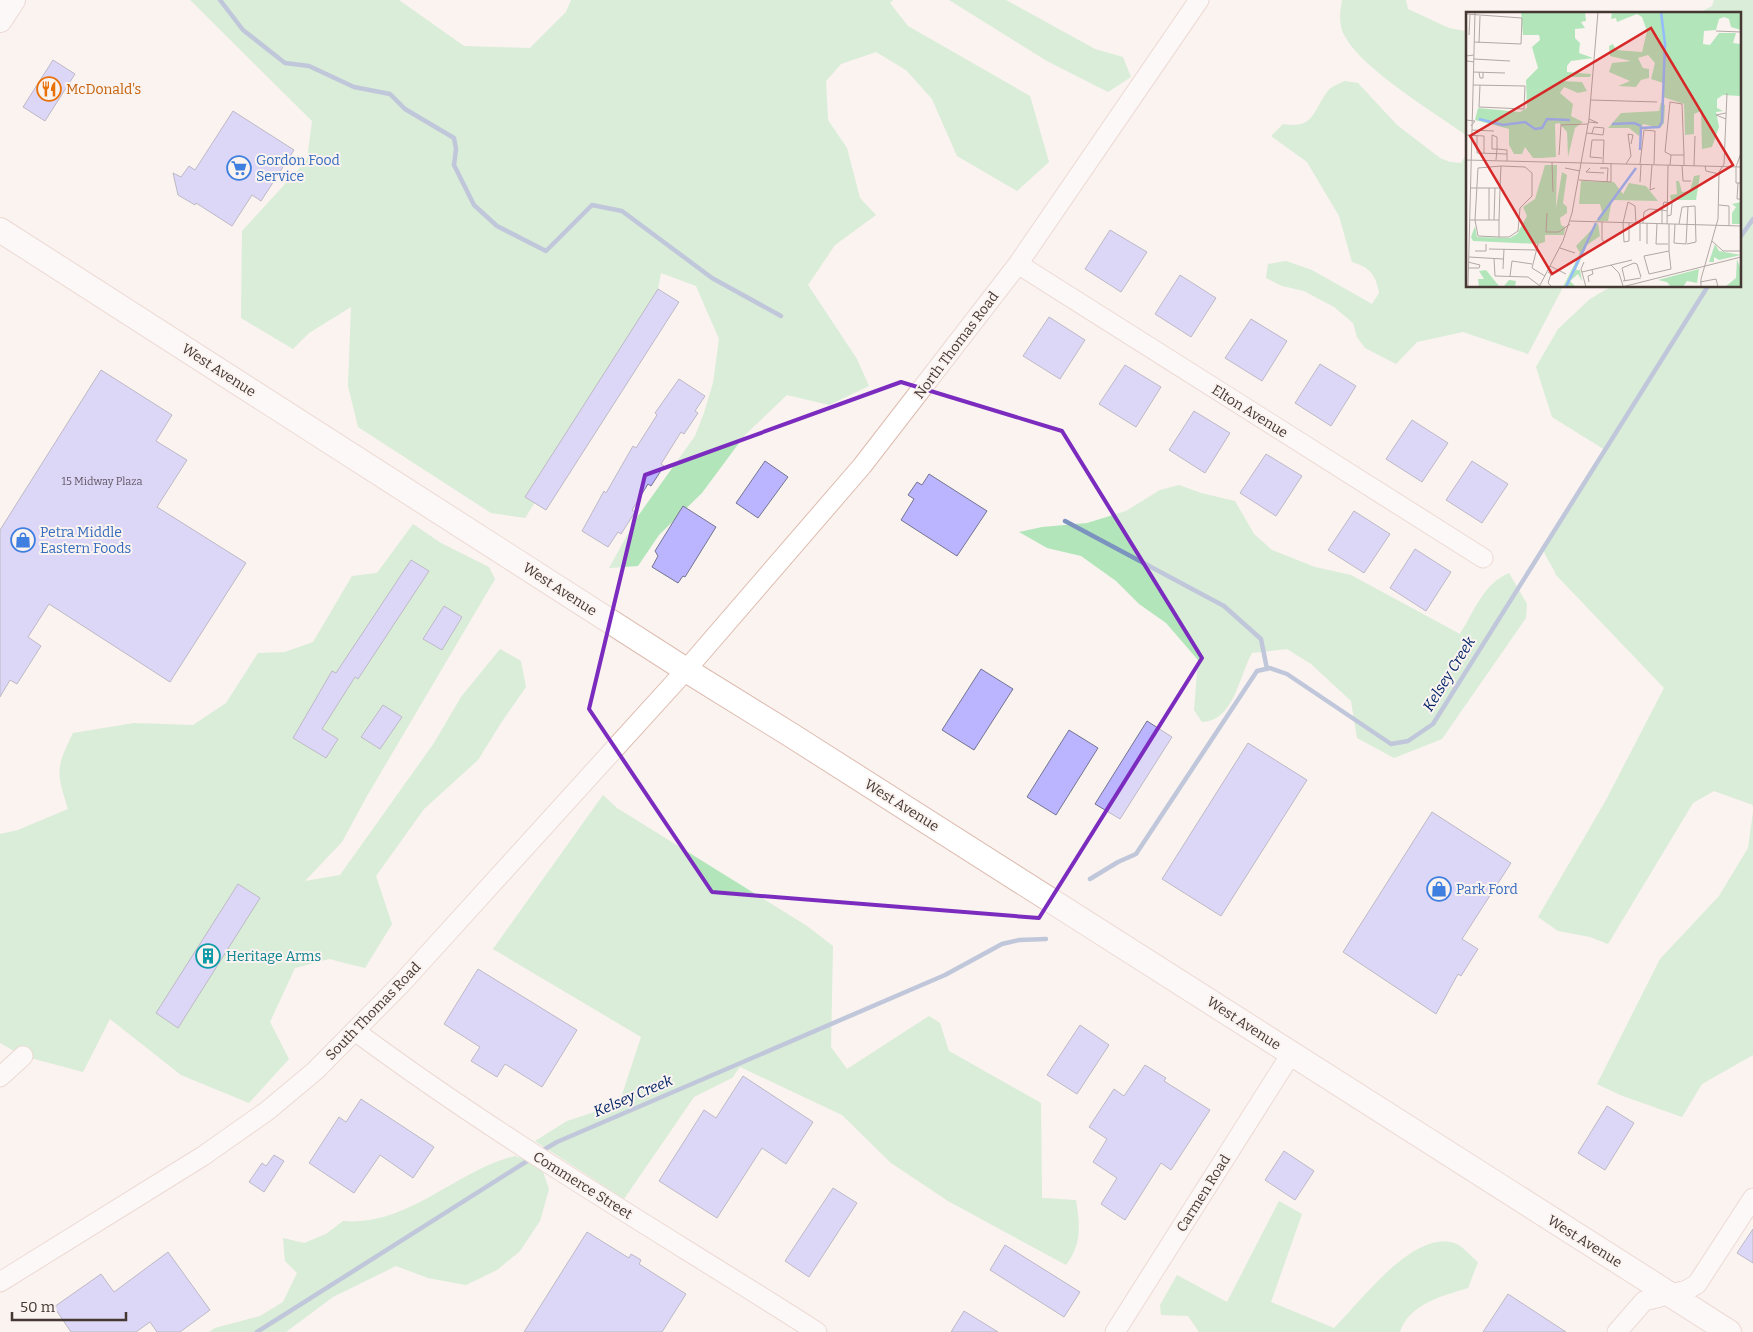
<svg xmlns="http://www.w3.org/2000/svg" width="1753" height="1332" font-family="Bitter,serif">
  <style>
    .green { fill: #b2e6ba }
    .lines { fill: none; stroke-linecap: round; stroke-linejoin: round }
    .stream { stroke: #7c93bf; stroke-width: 4.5 }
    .building { fill: #bab5fe; stroke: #747390 }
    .minor-casing { stroke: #debbaf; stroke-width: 21 }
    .major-casing { stroke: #debbaf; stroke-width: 26 }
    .minor { stroke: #fff; stroke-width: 19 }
    .major { stroke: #fff; stroke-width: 24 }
    .marked { fill: none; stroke: #7b2cbf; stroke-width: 4; stroke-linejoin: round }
    .labels { text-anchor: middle; stroke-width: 4; stroke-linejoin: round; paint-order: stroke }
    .number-label { font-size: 11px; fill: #625665 }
    .food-label { font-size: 14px; fill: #c56008; stroke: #faf3f0; text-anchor: start }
    .shop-label { font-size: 14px; fill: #366cbe; stroke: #faf3f0; text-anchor: start }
    .street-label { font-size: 14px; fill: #453732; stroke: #faf3f0 }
    .culture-label { font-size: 14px; fill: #0d838f; stroke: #faf3f0; text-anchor: start }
    .water-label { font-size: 15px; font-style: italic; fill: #002367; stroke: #faf3f0 }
    .inset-river { fill: none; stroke: #94bbfc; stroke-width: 2.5 }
    .inset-road { fill: none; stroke: #b2a8a4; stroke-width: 1 }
    .view { fill: #d62828; fill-opacity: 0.15; stroke: #d62828; stroke-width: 2.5 }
    .inset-edge { fill: none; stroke: #453732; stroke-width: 2.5 }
  </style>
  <rect width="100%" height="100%" fill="#faf3f0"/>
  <path class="green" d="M190,0H399L464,46L530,48L566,12L571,0H893L890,3L908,26L1030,96L1049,162L1017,191L957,156L932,99L906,70L876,52L841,64L826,81L828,120L847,148L860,198L876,215L835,245L808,285L857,359L869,386L829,405L787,395L745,435L702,493L659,535L638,566L609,568L638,516L695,436L704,413L713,383L719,339L696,286L661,273L658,289L644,329L525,518L491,513L358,427L348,386L351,307L309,333L293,349L241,318L242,231L307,160L312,121Z
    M949,0H1006L1095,49L1123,57L1131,77L1108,92L1047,61Z
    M1342,0H1406L1408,9L1449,28L1465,31L1467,136C1435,112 1355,66 1342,30C1339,20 1340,11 1342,0Z
    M1714,0H1753V805L1714,791L1693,803L1608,944L1590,937L1558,931L1538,917L1606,800L1664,688L1556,575C1552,564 1545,558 1543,548L1605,450L1552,417L1536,367L1558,329L1590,299L1612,286H1739V14H1697L1712,6Z
    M1344,81L1358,83L1397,125L1440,158L1450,162L1461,163L1467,153V286H1561L1562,289L1528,354L1463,332L1417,342L1396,364L1365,348L1357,337L1353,323L1334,307L1304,291L1282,286L1266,278L1268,264L1286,261L1312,270L1372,304L1379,293C1376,274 1369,267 1352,262L1339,216L1307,162L1271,136L1283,124C1314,129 1312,113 1327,92C1330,87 1339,84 1344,81Z
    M1179,485L1201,493L1235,501L1254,534L1272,550L1315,567L1351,575L1460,634C1474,612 1483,584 1509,573L1527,604L1526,618L1442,739L1394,758L1357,738L1351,701L1311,664L1287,649L1252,653C1239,676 1234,721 1202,722L1194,710L1198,660L1166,623L1139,604L1116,581L1081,556L1047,548L1019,532L1042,527L1087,523L1126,511L1160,490Z
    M413,524L441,543L489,567L495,579L367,796L342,842L305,881L340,875L434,743L461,697L500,649L521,661L526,687L501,723L478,760L424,809L376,876L392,924L365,968L329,959L295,968L270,1022L289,1059L249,1103L181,1075L110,1019L83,1072L23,1056L0,1043V834L18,830L68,809C56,771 56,768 73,733L134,723L193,725L226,703L258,653L285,652L313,642L352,576L377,573Z
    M603,795L617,808L807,926L833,946L831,1047L847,1069L929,1016L940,1023L949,1051L1041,1103L1042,1198L1076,1200C1080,1225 1082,1244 1066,1265L948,1201L891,1163L842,1115L740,1067L732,1078L694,1097L624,1199L535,1141L567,1121L619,1104L641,1037L493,949Z
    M1753,812V1055L1702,1084L1682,1117L1620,1095L1597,1084L1660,959L1719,896L1748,848Z
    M515,1156L541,1166L549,1189L540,1221L520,1251L497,1270L466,1285L428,1278L396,1266L333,1297L286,1332H209L215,1328L260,1316L283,1302L297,1273L285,1261L283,1238L304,1243L326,1234L343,1221C408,1227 456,1170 515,1156Z
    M1279,1201L1302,1214L1271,1302L1334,1328C1360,1303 1412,1230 1454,1243C1462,1245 1471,1257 1478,1262L1468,1288C1442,1296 1409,1304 1400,1332H1199L1188,1316L1161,1315L1160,1305L1177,1275L1227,1302Z"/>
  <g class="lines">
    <path class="stream" d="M220,0L243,30L285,63L309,66L354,87L390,94L405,109L454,138L456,149L454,165L474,205L497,226L546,251L592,205L622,211L712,278L781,316
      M1739,239L1753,219
      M1065,521L1224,606L1261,639L1267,669
      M1090,879L1118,862L1136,854L1257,671L1270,668L1287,674L1391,744L1408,741L1433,724L1708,286
      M540,1152L557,1142L945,975L1002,944L1019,940L1046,939
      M257,1332L532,1158"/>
  </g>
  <path class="building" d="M53,60L75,74L45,121L23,107Z
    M233,111L294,150L261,201L252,195L232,226L196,203L195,205L178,195L173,173L181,177L189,166L195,170Z
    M1110,230L1147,252L1121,292L1085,269Z
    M1180,275L1216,298L1191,337L1155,314Z
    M658,289L679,302L546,510L525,497Z
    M1049,317L1085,340L1060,379L1023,356Z
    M1251,319L1287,341L1262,381L1225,358Z
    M1320,364L1356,386L1331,426L1295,403Z
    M1125,365L1161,387L1136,427L1099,404Z
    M101,370L172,415L156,441L187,460L157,507L246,563L170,682L49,604L28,637L41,646L17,684L10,680L0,697V530Z
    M679,379L705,396L695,411L698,413L684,434L681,432L661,464L664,466L651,486L648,484L632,510L635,512L621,534L618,532L608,547L582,531L604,491L606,493L633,446L636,448L657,415L655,413Z
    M1194,411L1230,433L1205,473L1169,450Z
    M1412,420L1448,443L1422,482L1386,459Z
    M1266,454L1302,476L1276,516L1240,493Z
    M765,461L788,477L758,518L736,503Z
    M1472,461L1508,484L1482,523L1446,500Z
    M929,474L987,511L957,556L901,520L914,499L908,495L917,482L922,485Z
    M683,506L716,527L685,577L683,576L678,583L652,567L658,556L655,551Z
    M1354,511L1390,534L1364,573L1328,550Z
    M1415,549L1451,572L1426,611L1390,588Z
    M411,560L429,571L358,679L355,677L322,729L338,739L326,758L293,738L332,671L336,673Z
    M444,606L462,617L442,650L423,639Z
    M981,669L1013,689L974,750L942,730Z
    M383,705L402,717L380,749L361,737Z
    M1147,721L1172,737L1120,819L1095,804Z
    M1069,730L1098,748L1056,815L1027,797Z
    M1248,743L1307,780L1221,916L1162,879Z
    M1432,812L1511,863L1462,939L1478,949L1461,976L1458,974L1436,1014L1343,952Z
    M238,884L260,898L178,1028L156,1013Z
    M478,969L577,1030L542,1087L505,1064L497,1077L471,1061L480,1047L444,1024Z
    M1080,1025L1109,1045L1077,1094L1047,1075Z
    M1145,1065L1166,1078L1164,1081L1210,1110L1171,1170L1161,1163L1125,1220L1101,1204L1117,1178L1093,1162L1107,1139L1089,1127L1114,1089L1124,1096Z
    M743,1076L813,1122L786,1164L762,1148L717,1218L659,1181L704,1110L716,1118Z
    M361,1099L434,1147L413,1178L380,1155L354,1193L309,1163L339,1117L346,1122Z
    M1607,1106L1634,1123L1605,1170L1578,1153Z
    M1284,1151L1314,1171L1295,1200L1265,1180Z
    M274,1155L284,1161L264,1192L249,1182L262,1163L266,1166Z
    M833,1188L857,1203L809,1277L785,1261Z
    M1753,1229V1263L1737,1253Z
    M587,1232L629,1258L631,1254L641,1260L639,1264L686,1294L662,1332H524Z
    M1005,1245L1080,1292L1064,1317L990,1270Z
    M168,1252L210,1310L180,1332H157L150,1322L136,1332H71L54,1307L101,1274L114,1292Z
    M1508,1294L1566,1332H1483Z
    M964,1311L998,1332H951Z"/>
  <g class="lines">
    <g class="minor-casing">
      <path id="minor" d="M1018,264L1483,558
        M355,1031C503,1141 662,1233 817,1332
        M0,1077L23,1056
        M0,1282L203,1156L267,1111L315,1071L401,984L686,670L862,466L1018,264L1199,0
        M1115,1332L1291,1054
        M1617,1332L1644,1301L1687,1290L1697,1284L1753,1198"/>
    </g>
    <g class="major-casing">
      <path id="major" d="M0,20L13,0
        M0,230L686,670L791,735L1729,1332"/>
    </g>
    <use href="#minor" class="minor"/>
    <use href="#major" class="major"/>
  </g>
  <path d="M0 0H1753V1332H0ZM901,382L1062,431L1202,658L1039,918L712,892L589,709L645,475Z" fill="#faf3f0" fill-opacity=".55" fill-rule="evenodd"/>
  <path class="marked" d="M901,382L1062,431L1202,658L1039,918L712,892L589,709L645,475Z"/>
  <defs>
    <g id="restaurant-ring" transform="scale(1.25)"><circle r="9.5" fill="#faf3f0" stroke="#e8710a" stroke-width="1.5"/><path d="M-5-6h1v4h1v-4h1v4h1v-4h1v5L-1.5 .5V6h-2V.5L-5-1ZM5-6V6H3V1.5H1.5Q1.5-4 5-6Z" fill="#e8710a"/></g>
    <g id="supermarket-ring" transform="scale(1.25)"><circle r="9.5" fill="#faf3f0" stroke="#3f7fe0" stroke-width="1.5"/><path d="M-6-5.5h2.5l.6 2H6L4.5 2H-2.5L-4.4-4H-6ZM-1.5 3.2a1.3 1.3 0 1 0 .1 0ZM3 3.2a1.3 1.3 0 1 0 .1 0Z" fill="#3f7fe0"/></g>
    <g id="shop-ring" transform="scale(1.25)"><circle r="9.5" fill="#faf3f0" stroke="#3f7fe0" stroke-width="1.5"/><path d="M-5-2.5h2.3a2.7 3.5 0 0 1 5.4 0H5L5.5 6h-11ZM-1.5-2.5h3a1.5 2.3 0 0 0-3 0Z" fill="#3f7fe0"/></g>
    <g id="building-ring" transform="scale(1.25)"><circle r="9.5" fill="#faf3f0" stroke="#0f9aa8" stroke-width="1.5"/><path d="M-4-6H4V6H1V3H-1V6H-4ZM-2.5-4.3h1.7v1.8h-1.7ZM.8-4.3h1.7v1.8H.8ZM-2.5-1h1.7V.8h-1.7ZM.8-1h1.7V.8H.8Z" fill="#0f9aa8"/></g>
  </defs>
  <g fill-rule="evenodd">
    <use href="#restaurant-ring" x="49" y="89"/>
    <use href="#supermarket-ring" x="239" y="168"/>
    <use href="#shop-ring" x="23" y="540"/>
    <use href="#shop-ring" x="1439" y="889"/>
    <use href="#building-ring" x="208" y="956"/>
  </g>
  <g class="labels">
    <g class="number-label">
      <text x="102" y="485">15 Midway Plaza</text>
    </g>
    <g class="food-label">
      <text x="66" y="94">McDonald's</text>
    </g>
    <g class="shop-label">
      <text x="256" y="165">Gordon Food<tspan x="256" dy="16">Service</tspan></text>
      <text x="40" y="537">Petra Middle<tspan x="40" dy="16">Eastern Foods</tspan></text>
      <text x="1456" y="894">Park Ford</text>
    </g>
    <g class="street-label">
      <text transform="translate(956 345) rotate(-53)" y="5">North Thomas Road</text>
      <text transform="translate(219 370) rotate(33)" y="5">West Avenue</text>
      <text transform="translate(1250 411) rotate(32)" y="5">Elton Avenue</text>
      <text transform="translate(560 589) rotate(33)" y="5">West Avenue</text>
      <text transform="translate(902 805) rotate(32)" y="5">West Avenue</text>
      <text transform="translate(373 1011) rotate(-46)" y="5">South Thomas Road</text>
      <text transform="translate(1244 1023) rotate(33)" y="5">West Avenue</text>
      <text transform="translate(583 1185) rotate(32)" y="5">Commerce Street</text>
      <text transform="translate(1203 1193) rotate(-58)" y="5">Carmen Road</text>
      <text transform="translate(1585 1241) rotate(32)" y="5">West Avenue</text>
    </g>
    <g class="culture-label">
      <text x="226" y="961">Heritage Arms</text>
    </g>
    <g class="water-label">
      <text transform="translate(1449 674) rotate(-58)" y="5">Kelsey Creek</text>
      <text transform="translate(633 1096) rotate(-23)" y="5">Kelsey Creek</text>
    </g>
  </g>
  <g transform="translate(1466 12)">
    <rect width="275" height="275" fill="#faf3f0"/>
    <path d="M55,0H119L120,9L115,10L119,16L109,17V26L114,31L113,41L127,46L105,49L101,54V60L125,62L124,65H101L96,69L116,70L121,79L112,81L98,75L94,81L107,92L105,104L117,110L109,116L102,145L101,120L93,111L89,112L90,145L75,146H67L59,135L56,142H48L43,133V117L9,108L12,96L54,100L61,96L60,68L72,56L66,35L74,28L73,23H57ZM146,0H275V18L265,15L263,7L258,5L253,7L250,18L238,19L237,32L244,33L253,21H270L267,31L275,32V84L257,83L251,87V96L257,99L250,100L253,115L246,135L236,137L235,99L228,102V122L219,123L218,92L197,85V71L185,67L189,51L182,43L172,46L177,56L183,57V66L175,68L170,75L152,74L164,69L143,60L146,51L165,49L144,44L143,34L147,32L150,38L176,40L181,19L176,5L171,2L151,10L150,6L145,7ZM195,90L199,93L198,111L194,116L177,112L173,124L163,116H142L155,101L193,99ZM79,153H91L90,196L96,160L101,163L97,191L101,195V201L94,206L95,213L99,215L98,223H79V230L72,232L7,229L5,225L9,214L11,225L44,226L51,222L61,204L57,195L69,187ZM234,163L230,188H205L204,183L211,182L210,169H213L216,180L224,179L228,164ZM115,169L148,170L157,182L163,171L180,174L192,189L146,188L142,209H130L136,200L134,192H113ZM275,190V212H266V201L270,195L266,192ZM132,211L134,224L121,233L110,258H114L116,269L112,262L104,269L110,275H97L114,241L110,234ZM249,232L253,239L275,243L253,248L248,245V250H243ZM271,247L275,258V274L259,275L270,266ZM233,257L231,271L221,269L217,275H205L201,270L192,268ZM20,258L33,274H38L43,268L50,269L49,275H13L12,267H18L13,259Z" fill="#b2e6ba"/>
    <path class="inset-river" d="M13,107L37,113L59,110L69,117L76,116L81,107L104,108M146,112L168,111L175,114M174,138L175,116L193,115L196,110L199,32L195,0M132,208L170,156M100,275L130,211"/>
    <path class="inset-road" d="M0,2L56,6L55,32L8,30M250,19L275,20M3,23L4,2M13,31L14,4M8,47L44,49M8,50L1,49L0,44L8,43M7,60L39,61M13,60L14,66H17V60M7,73L59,74L58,97L13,95L14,73M0,84V109M125,88L191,90M260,107L250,103L260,101M0,108L9,109L5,114M123,110L132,111L123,107M6,118L28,119M121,121L137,123L138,116L128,115L126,121M0,123L18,124V141M11,123V141L41,142M275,141L270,155V171H275M93,143L95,113L122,112M205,143L199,140L204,90L216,92L218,143M136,146L124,145L126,128H138L137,151M0,148L275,155M30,148L31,137H26V123L31,125V137L41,138V149M86,150L87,180M160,152L165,144L162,122L167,123L165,132M174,152L178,118L189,119L188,152M186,153L184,178L189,176M204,153L205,143H218V153M216,153L217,169H225M228,154L229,124M239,154L240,159L253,162M99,156L114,159M124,156L120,160L138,161M134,156H142L141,170M113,168L145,170V151M174,170L175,153M272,171L271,187H275M34,176L35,154L59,155M253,193L263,194V214M81,201L80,220H93L104,212M201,204L205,203L206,191L198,190L196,198L201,199M4,208H33L34,176H4M23,208V176M28,208L29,176M33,208V225H43L52,219L54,196L66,184V161L59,155M104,209L275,214M136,210V228L140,231M157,211L162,190L169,194L170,211M157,211L158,230L163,229V211M177,211L178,200L183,197L196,198V212M191,212L190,232H202M201,212L202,153M209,212L208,231L220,232L222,194M213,212L216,195L229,194L230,230L221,232M33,225L12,224L9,208L12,156L35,154M174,229V211M246,229L257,239H275M72,232L66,256L79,264M181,232V211M94,236L109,241M23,237L70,238M9,239H20V232M203,239L205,257L183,262L178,244L203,239V212M3,245L37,247M28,246L29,264L62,265L74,274M2,250L14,253L13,256H3M118,250L115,257L120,275M145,253L153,261L157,274M84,254L100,262M37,257L38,237M82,260L85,262L82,271L86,275M116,260L166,248M44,264L46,249L66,252M157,269L175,266M159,269L156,256L168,251L171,252L175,265M123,270L122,264L127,262L126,258M234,270L250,267L252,275M2,275L9,0M73,275L97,229L106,201L123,107L132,0M156,275L275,245M235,275V267L252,207L253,160L258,152L261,81"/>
    <path class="view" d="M185,16L267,153L86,262L4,124Z"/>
    <rect width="275" height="275" class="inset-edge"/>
  </g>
  <path d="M12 1312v8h114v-8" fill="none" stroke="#453732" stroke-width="2.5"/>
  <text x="20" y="1312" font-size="15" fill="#453732" stroke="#faf3f0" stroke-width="4" paint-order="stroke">50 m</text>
</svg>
